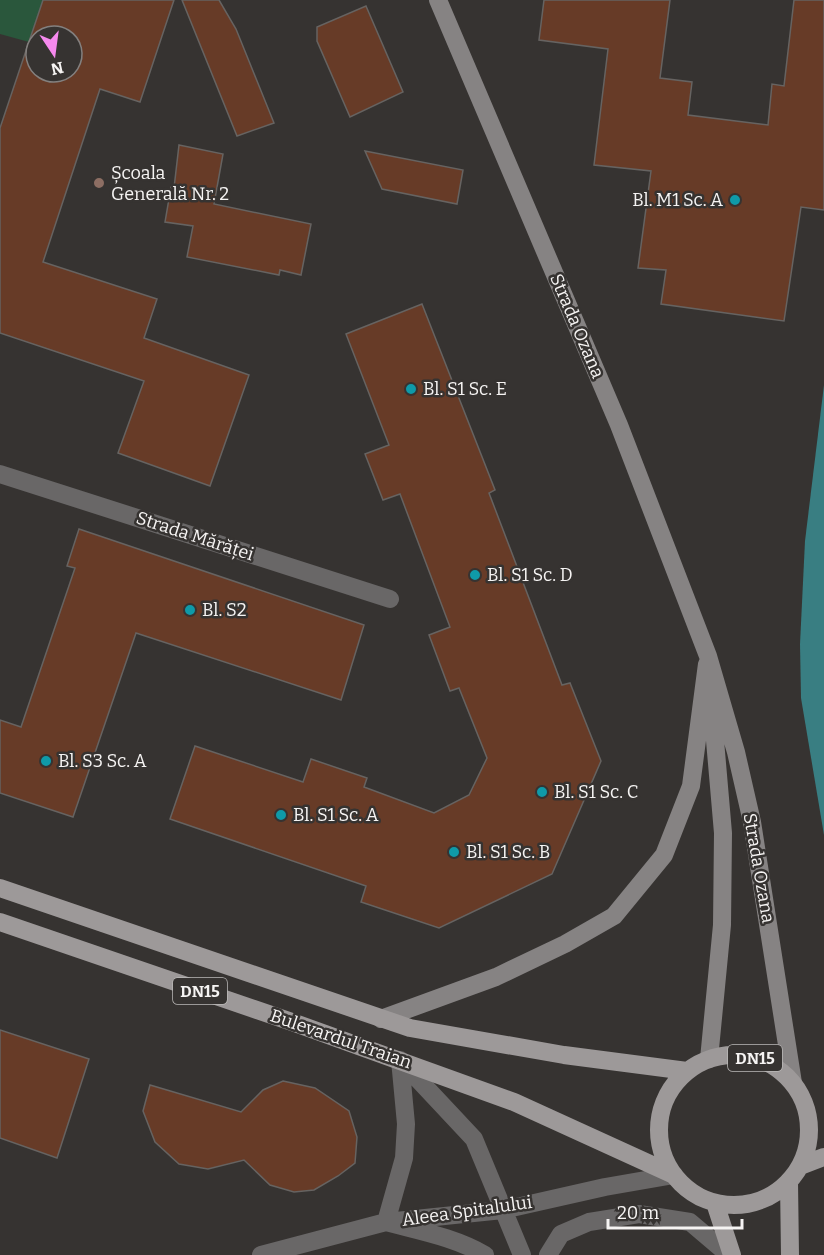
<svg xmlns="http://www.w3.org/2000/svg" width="824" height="1255" font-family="Bitter,serif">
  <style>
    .green { fill: #2a573c }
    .water { fill: #397e82 }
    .building { fill: #673b27; stroke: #666361; stroke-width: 1.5; fill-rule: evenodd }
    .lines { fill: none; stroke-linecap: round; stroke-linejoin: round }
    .lane { stroke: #696767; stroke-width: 18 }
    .street { stroke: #696767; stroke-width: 18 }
    .secondary { stroke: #868383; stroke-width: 18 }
    .primary { stroke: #9d9999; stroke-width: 18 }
    .education-dot { fill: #8d6e63; stroke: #363331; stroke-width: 2 }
    .culture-dot { fill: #0f9aa8; stroke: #363331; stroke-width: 2 }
    .labels { text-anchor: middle; stroke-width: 5; stroke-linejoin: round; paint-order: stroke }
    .shield { fill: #363331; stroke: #bcbab9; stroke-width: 1.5 }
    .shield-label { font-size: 16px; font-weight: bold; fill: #f6f4f3 }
    .poi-label { font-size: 18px; fill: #f6f4f3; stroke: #363331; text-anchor: start }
    .street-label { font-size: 18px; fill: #f6f4f3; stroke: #363331 }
  </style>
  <rect width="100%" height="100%" fill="#363331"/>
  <path class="green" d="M0,0H43L29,42L0,34Z"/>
  <path class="water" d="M824,385V835L801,698L800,644L805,541Z"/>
  <path class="building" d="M43,0H174L140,102L100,89L43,262L157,299L144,338L249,375L210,486L118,453L144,381L0,333V128ZM36,36H72V72H36Z
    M182,0H219L236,29L274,123L237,136Z
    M544,0H670L660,78L692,82L688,115L768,125L772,84L784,86L794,0H824V210L801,207L784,321L661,304L666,270L638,268L651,171L594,165L608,49L539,40Z
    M366,6L403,92L350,117L317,41V27Z
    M179,145L223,154L214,204L311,224L301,275L280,270L279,275L187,257L193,226L165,222L171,187L174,188Z
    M365,151L463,170L457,204L382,189Z
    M422,304L495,490L489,493L562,685L570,683L601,761L552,874L439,928L361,902L366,886L170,819L195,746L303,782L311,759L367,778L364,787L434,813L469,795L487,758L459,688L450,691L429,635L450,627L400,494L383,500L365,454L389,445L346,334Z
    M79,529L364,625L341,700L136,633L73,817L0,793V720L21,727L75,568L67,566Z
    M0,1030L89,1059L57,1158L0,1138Z
    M283,1081L315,1088L349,1111L357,1137L355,1163L338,1176L314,1190L294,1192L270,1185L244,1160L208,1169L179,1164L155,1142L143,1111L150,1085L241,1112L263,1090Z"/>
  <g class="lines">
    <path class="lane" d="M400,1060L406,1124L404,1158L386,1222C419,1231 454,1237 485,1255
      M400,1060L474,1139L522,1255
      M261,1255L386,1222L503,1210L605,1187L674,1175
      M548,1255L561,1234L589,1222L639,1214L690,1222L729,1255"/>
    <path class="street" d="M0,474L390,599"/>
    <path class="secondary" d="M438,0L619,425L708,656L736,752L752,822L793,1083
      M381,1019L496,977L565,944L614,916L664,855L691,786L707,664
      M709,1059L722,925L723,833L711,694"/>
    <path class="primary" d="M0,888L410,1028L564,1055L687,1071
      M0,922L292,1022L514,1102L674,1175
      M659 1130a75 75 0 1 1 150 0a75 75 0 1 1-150 0Z
      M800,1166L824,1157
      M789,1182L790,1255
      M715,1203L732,1255"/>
  </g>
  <circle class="education-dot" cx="99" cy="183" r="6"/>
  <g class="culture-dot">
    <circle cx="735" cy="200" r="6"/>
    <circle cx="411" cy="389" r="6"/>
    <circle cx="475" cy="575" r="6"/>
    <circle cx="190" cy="610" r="6"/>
    <circle cx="46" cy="761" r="6"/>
    <circle cx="542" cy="792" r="6"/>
    <circle cx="281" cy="815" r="6"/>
    <circle cx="454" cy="852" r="6"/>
  </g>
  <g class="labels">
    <g class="shield">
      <rect x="173" y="978" width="54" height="26" rx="4.5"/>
      <rect x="728" y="1045" width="54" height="26" rx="4.5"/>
    </g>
    <g class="shield-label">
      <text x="200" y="997">DN15</text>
      <text x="755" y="1064">DN15</text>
    </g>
    <g class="poi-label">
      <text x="111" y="179">Școala<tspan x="111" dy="21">Generală Nr. 2</tspan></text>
      <text x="723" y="206" text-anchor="end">Bl. M1 Sc. A</text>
      <text x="423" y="395">Bl. S1 Sc. E</text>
      <text x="487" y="581">Bl. S1 Sc. D</text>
      <text x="202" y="616">Bl. S2</text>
      <text x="58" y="767">Bl. S3 Sc. A</text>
      <text x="554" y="798">Bl. S1 Sc. C</text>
      <text x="293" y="821">Bl. S1 Sc. A</text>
      <text x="466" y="858">Bl. S1 Sc. B</text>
    </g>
    <g class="street-label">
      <text transform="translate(577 326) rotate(67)" y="6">Strada Ozana</text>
      <text transform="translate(195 536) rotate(18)" y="6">Strada Mărăței</text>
      <text transform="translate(759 868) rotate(80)" y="6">Strada Ozana</text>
      <text transform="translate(341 1039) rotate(19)" y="6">Bulevardul Traian</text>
      <text transform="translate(467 1211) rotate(-8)" y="6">Aleea Spitalului</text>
    </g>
  </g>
  <g transform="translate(54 54) rotate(167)"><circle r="28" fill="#363331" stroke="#83807f" stroke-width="1.5"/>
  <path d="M0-4.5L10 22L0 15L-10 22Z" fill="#f689ee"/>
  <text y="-9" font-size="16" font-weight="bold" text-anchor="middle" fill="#f6f4f3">N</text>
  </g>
  <path d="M608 1219v9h134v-9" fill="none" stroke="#f6f4f3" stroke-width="3"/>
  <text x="617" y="1219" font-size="18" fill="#f6f4f3" stroke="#363331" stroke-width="4.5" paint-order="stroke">20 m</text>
</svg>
